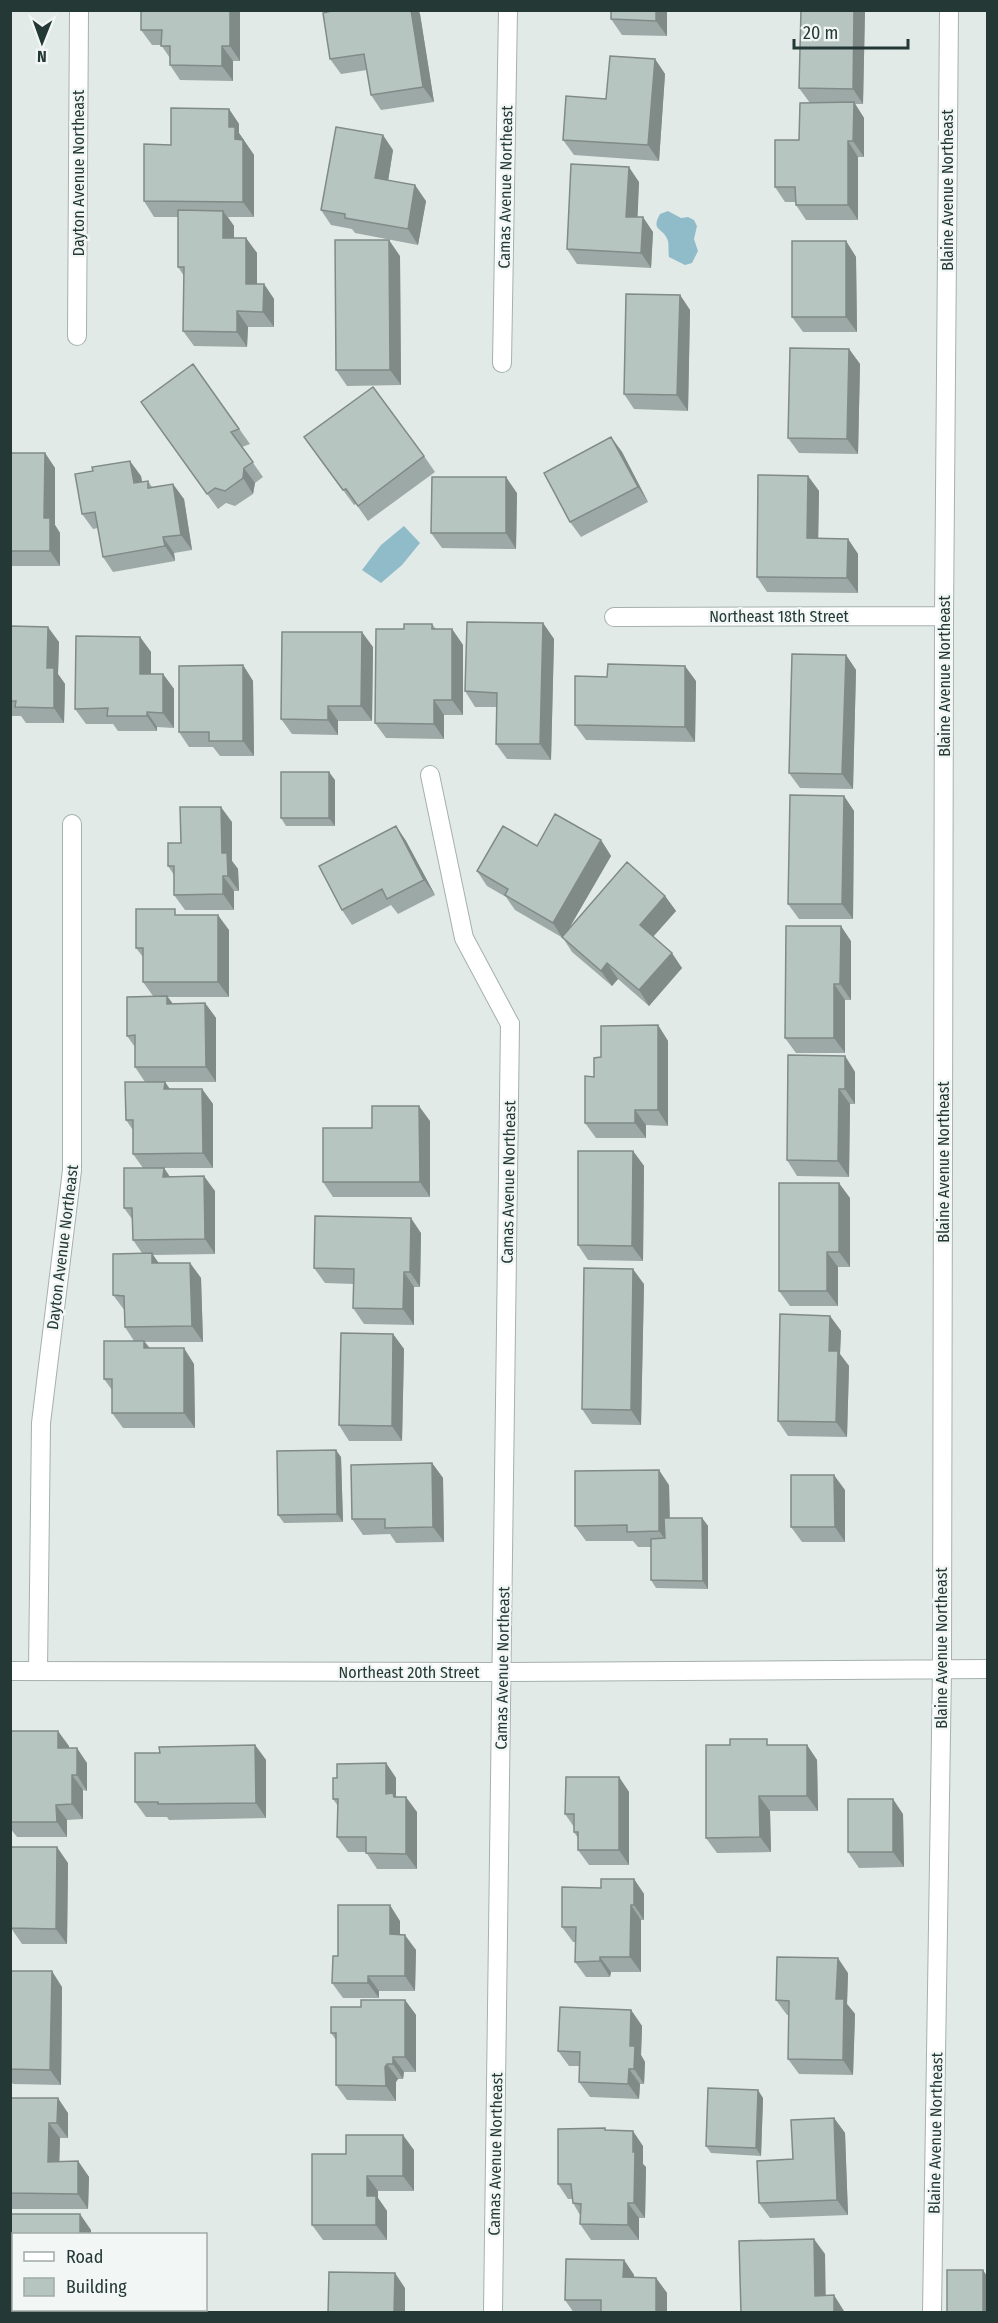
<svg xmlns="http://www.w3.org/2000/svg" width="998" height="2323" font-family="'Fira Sans Condensed',sans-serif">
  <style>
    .water { fill: #90bbc9 }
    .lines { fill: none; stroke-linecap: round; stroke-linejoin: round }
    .service-casing { stroke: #a5b1ae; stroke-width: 20 }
    .minor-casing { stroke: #a5b1ae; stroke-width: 20 }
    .service { stroke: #fff; stroke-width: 18 }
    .minor { stroke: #fff; stroke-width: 18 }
    .wall { fill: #9da9a6 }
    .shaded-wall { fill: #808a87 }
    .building { fill: #b7c5c1; stroke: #808a87; stroke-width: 1.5 }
    .labels { text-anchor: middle; stroke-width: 5; stroke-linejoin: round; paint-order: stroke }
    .street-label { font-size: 16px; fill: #243936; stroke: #f2f7f5 }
  </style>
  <rect width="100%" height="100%" fill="#e2eae7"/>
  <path class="water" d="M668,211L681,218L688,217L694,220L697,226L694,239L698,251L692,263L685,265L669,257C668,251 669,245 668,241C664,227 650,232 660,214Z
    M404,526L420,543L402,565L381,583L362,570L381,545Z"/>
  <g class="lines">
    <g class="service-casing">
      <path id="service" d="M430,775L464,938L510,1024"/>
    </g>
    <g class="minor-casing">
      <path id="minor" d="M77,336L79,10
        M502,363L508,10
        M614,617L944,616
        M10,1671L502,1672L988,1669
        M38,1671L41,1423L72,1170V824
        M493,2312L510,1024
        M932,2312L942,1669L944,616L949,10"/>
    </g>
    <use href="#service" class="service"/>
    <use href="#minor" class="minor"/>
  </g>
  <path class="wall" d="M240,10V61H233V81L180,80L170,65V58L161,45H152L141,30Z
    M336,10H418L420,14L434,102L381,110L371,95L367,70L341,74L330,59Z
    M611,10H667V36L622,35L611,19Z
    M801,10H865L863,104H855L864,118V157H858V220H806L796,205V202H785L775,187L799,140L810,103L799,88Z
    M655,59L665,74L659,161L574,155L563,140L606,99Z
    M229,109L239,124V133L254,155V217H228L234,226V238H246L257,253V284H264L274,299V327H248L247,347L194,346L183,331L184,276L178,267V217H154L144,201L171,145Z
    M393,150L388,181L426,201L418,245L355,233L352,229L331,225L321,210Z
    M639,182L637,217L653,232L651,268L577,264L567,249Z
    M846,241L856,257L857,332H803L792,317Z
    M400,256L401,385L347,386L336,370Z
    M680,295L690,310L688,411L634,409L624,394Z
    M849,349L860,364L858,454L799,453L788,438Z
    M193,364L250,444L242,447L263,477L255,483L253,494L235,506L226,503L218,509L141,402Z
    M304,437L424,456L435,472L368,521L356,504L354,505Z
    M611,437L622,452L648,502L581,537L570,522Z
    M10,453H45L55,468V525L60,533V566H10Z
    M141,476L142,482L148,481L152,487L184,499L192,550L174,553L175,561L113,572L103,557L98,528L93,529L82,514Z
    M808,476L819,491L818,538L848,539L858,554V593L767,592L757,577Z
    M517,493L516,549L442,548L431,533Z
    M543,623L554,639L551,760L507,759L496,744L497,707H475L465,691Z
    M432,624L436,629H452L463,645V715H444V739L386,738L375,723L404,629Z
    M10,626L59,642L58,674L65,684L64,723H26L21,716H10Z
    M140,637L151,652V674H163L174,689V728L157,727V731H118L113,724H86L75,709Z
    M373,647L372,721H338V735L292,734L281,719Z
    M846,655L856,670L853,789L800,788L789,773Z
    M243,665L253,681L254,756H220L213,747H189L179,732Z
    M607,677L696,681L695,742L586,740L575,725Z
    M335,780V826H286L281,818Z
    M844,796L854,811L853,919H799L788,904Z
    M232,822V861L238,869L239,891H234V910H185L174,895V875L168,866L181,843Z
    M396,826L406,841L435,895L398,914L391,905L352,925L342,910Z
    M601,840L611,856L569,928L665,896L676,911L653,937L682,968L649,1006L618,979L612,986L572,952L563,938L515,910L506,897L487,886L477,871L537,846Z
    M179,915L229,930V997H168L173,1004L205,1003L216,1018V1082H165L170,1089H202L213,1104V1168H164L170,1177L215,1191V1254L153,1255L159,1263H190L201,1278L203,1342H145L150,1348L194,1364L195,1428H123L112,1413V1390L104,1379L134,1341L125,1327V1311L113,1295L142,1253L133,1240L132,1219L124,1208L143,1168L133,1154V1130L126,1120L145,1082L135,1067V1047L127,1036L153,996L143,982V957L136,948Z
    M851,941V1000H845V1053H796L785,1038Z
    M658,1025L668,1041V1126L646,1125V1138H596L585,1123L594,1077L601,1057Z
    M845,1056L855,1072V1104H850L849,1177L797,1176L787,1160Z
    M430,1121V1197H333L323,1182L372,1128Z
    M633,1151L644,1166L643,1261L588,1260L578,1245Z
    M850,1198V1267H838V1306H790L779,1291Z
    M421,1233L420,1287H414V1325L364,1324L353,1308L354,1284L325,1283L314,1268Z
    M644,1284L641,1425L592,1424L582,1409Z
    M830,1316L841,1331L840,1354L849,1366L847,1437L788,1436L778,1421Z
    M393,1334L404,1349L402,1441H349L339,1425Z
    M341,1457L343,1522L284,1523L278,1515Z
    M432,1463L443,1478L444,1542L396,1543L390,1534L363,1535L352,1519Z
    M669,1485L670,1518H702L708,1526V1589L656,1588L651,1580V1547H638L633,1541H586L575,1526Z
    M845,1490V1542H802L791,1527Z
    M10,1731L69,1746V1748L87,1763V1791L83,1790V1819L67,1820V1837H17L10,1828Z
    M255,1745L266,1760V1818L169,1820L167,1817H146L135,1802L160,1753Z
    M771,1745H807L817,1760L818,1811H770L771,1852L717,1853L706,1838Z
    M386,1763L396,1778V1797L417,1812V1869H377L366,1852H348L337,1837L338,1806L333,1799L337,1778Z
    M619,1777L629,1792V1865H589L578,1850V1838L574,1832V1827L565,1814Z
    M903,1814L904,1867L859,1868L848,1852Z
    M10,1847L68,1863L67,1944H22L11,1928Z
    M634,1879L644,1894V1920H641V1972H611L610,1977H586L575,1962L576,1942H573L562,1927L601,1888Z
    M400,1921V1935L416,1950L415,1991H379V1998H343L332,1983L338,1956Z
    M10,1971L62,1987L61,2085L13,2084L10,2080Z
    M848,1973L847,2004L855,2014L853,2075L799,2074L788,2059L789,2015H787L776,2000Z
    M405,2000L416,2015V2072H404L403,2079H398L396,2082V2101L347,2100L336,2085V2040L331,2033L361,2007Z
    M631,2010L642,2026L641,2055L645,2062L644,2084H640L639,2099L590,2097L579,2082V2066H569L558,2051Z
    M10,2098L68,2113V2138H60L59,2161H78L89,2177L88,2209H11Z
    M763,2098L761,2156L711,2153L706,2146Z
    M834,2118L845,2133L848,2215L770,2218L759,2203Z
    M605,2128L606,2130L643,2146V2164L646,2167L645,2218H639V2240H591L580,2224V2215L573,2203L572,2199H568L558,2184Z
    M414,2150V2191H378V2198L387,2211V2240H323L312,2225L346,2154Z
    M624,2260L634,2275V2278H656L667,2293V2313H574L565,2300Z"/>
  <path class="shaded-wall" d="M230,10H240V61L230,46Z
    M411,10H418L420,14L434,102L423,87Z
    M656,10H667V36L656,21Z
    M854,10H865L863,104L853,89Z
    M222,46L233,61V81L222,66Z
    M655,59L665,74L659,161L648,145Z
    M854,102L864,118V157L853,141Z
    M229,109L239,124V133L254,155V217L243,202L235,139L229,127Z
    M383,135L393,150L386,194L375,178Z
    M848,141L858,157V220L848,205Z
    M629,167L639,182L637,232L626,217Z
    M415,185L426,201L418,245L408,229Z
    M223,211L234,226V253L223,238Z
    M643,217L653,232L651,268L641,253Z
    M246,238L257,253V299L246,284Z
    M389,240L400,256L401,385L390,370Z
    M846,241L856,257L857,332L846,317Z
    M264,284L274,299V327L263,312Z
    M680,295L690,310L688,411L677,395Z
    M237,311L248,327L247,347L237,332Z
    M849,349L860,364L858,454L847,439Z
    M611,437L622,452L648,502L638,487Z
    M45,453L55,468V525L60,533V566L50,551L44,518Z
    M130,461L141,476L145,499L134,483Z
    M244,468L255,483L253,494L243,478Z
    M808,476L819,491L818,553L807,538Z
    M506,477L517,493L516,549L506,533Z
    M173,484L184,499L192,550L181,535Z
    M163,537L174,553L175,561L165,546Z
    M848,539L858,554V593L847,578Z
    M543,623L554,639L551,760L540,744Z
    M48,627L59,642L58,674L65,684L64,723L54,708L47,668Z
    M452,629L463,645V715L452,700Z
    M362,632L373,647L372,721L361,706Z
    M140,637L151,652V689L140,674Z
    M846,655L856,670L853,789L842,774Z
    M243,665L253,681L254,756L243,741Z
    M685,666L696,681L695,742L685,727Z
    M163,674L174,689V728L163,713Z
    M434,700L444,715V739L434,724Z
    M328,706L338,721V735L328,720Z
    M147,712L157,727V731L147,716Z
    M329,772L335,780V826L329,818Z
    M844,796L854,811L853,919L842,904Z
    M221,807L232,822V861L238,869L239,891L228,876L222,853Z
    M396,826L406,841L435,895L424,880Z
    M601,840L611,856L563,939L553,923Z
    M223,876L234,891V910L223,894Z
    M665,896L676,911L650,940L640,925Z
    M218,915L229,930V997L218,982Z
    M841,926L851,941V1000L840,984Z
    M672,953L682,968L649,1006L639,990Z
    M607,963L618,979L612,986L601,971Z
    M834,984L845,1000V1053L834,1038Z
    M167,996L178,1011L167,1004Z
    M205,1003L216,1018V1082L206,1067Z
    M658,1025L668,1041V1126L658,1110Z
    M845,1056L855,1072V1104L845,1089Z
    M165,1082L175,1097L164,1089Z
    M202,1089L213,1104V1168L203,1153Z
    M839,1089L850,1104L849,1177L838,1161Z
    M419,1106L430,1121V1197L420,1182Z
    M635,1110L646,1125V1138L635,1123Z
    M633,1151L644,1166L643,1261L632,1246Z
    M164,1168L174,1183L163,1177Z
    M204,1176L215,1191V1254L205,1239Z
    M839,1183L850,1198V1267L839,1252Z
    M411,1218L421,1233L420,1287L410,1272Z
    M827,1252L838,1267V1306L827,1291Z
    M152,1253L162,1269L152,1263Z
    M190,1263L201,1278L203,1342L192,1326Z
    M633,1269L644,1284L641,1425L631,1410Z
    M404,1272L414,1287V1325L403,1309Z
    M830,1316L841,1331L840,1354L849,1366L847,1437L836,1422L829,1351Z
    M393,1334L404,1349L402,1441L392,1426Z
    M144,1341L155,1356L144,1348Z
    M184,1348L194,1364L195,1428L184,1413Z
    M336,1450L341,1457L343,1522L337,1514Z
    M432,1463L443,1478L444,1542L433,1527Z
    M659,1470L669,1485L670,1546L659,1531Z
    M834,1475L845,1490V1542L835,1527Z
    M702,1518L708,1526V1589L703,1581Z
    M58,1731L69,1746L68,1763L58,1748Z
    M255,1745L266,1760V1818L256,1803Z
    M807,1745L817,1760L818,1811L807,1796Z
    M77,1748L87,1763V1791L77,1775Z
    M386,1763L396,1778V1798L386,1794Z
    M72,1775L83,1790V1819L72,1804Z
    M619,1777L629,1792V1865L619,1850Z
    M759,1796L770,1811L771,1852L760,1837Z
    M406,1797L417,1812V1869L406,1854Z
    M893,1799L903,1814L904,1867L893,1852Z
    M56,1805L67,1820V1837L57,1822Z
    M57,1847L68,1863L67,1944L56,1929Z
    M634,1879L644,1894V1920L634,1905Z
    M390,1905L400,1921V1950L390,1934Z
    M631,1905L641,1920V1972L630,1957Z
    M405,1935L416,1950L415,1991L405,1976Z
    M600,1957L611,1972L610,1977L600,1961Z
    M838,1958L848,1973L847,2004L855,2014L853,2075L843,2060L836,1999Z
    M52,1971L62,1987L61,2085L50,2070Z
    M368,1976L379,1991V1998L368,1983Z
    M405,2000L416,2015V2072L405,2057Z
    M631,2010L642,2026L641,2055L645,2062L644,2084L634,2069L630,2046Z
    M393,2057L404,2072L403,2079L393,2064Z
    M387,2064L398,2079L396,2082V2101L386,2086L385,2067Z
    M629,2069L640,2084L639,2099L628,2084Z
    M758,2090L763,2098L761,2156L756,2148Z
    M58,2098L68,2113V2138L57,2123Z
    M834,2118L845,2133L848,2215L837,2200Z
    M49,2123L60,2138L59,2177L48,2162Z
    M633,2131L643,2146V2164L646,2167L645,2218L634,2203Z
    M403,2135L414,2150V2191L403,2176Z
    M78,2161L89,2177L88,2209L78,2194Z
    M367,2176L378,2191V2198L387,2211V2240L376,2225L367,2196Z
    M628,2203L639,2218V2240L628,2225Z
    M80,2214L91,2230V2235H80Z
    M814,2239L825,2254L826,2311L815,2296Z
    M624,2260L634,2275V2293L623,2277Z
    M983,2270L987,2276V2313H983Z
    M395,2273L405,2288V2313H394Z
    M656,2278L667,2293V2313H656Z
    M834,2295L844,2311V2313H834Z
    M79,2310H90V2313H79Z"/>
  <path class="building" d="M141,10H230V46H222V66L170,65V46H161L162,30H141Z
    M336,10H411L423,87L371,95L364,54L330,59L323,13Z
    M611,10H656V21L611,19Z
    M801,10H854L853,89L799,88Z
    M610,56L655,59L648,145L563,140L566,96L606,99Z
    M854,102L853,141H848V205H796L795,187H775V140H799L800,103Z
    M171,108L229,109V127H235V139L243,140V202L144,201V144L171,145Z
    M336,127L383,135L375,178L415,185L408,229L345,218V214L321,210Z
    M571,164L629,167L626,217H643L641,253L567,249Z
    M178,210L223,211V238H246V284H264L263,312L237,311V332L183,331L184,267H178Z
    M335,240H389L390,370H336Z
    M792,241H846V317H792Z
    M626,294L680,295L677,395L624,394Z
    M790,348L849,349L847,439L788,438Z
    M193,364L239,429L231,432L253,462L244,468L243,478L225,491L215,488L207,494L141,402Z
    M373,387L424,456L358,506L346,489L343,490L304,437Z
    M611,437L638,487L570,522L544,473Z
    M10,453H45L44,518H50V551H10Z
    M130,461L134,483L148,481V488L173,484L181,535L163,537L165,546L103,557L95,512L82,514L75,474L93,471L92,467Z
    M758,475L808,476L807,538L848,539L847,578L757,577Z
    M432,477H506V533H431Z
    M467,622L543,623L540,744H496L497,693L465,691Z
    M404,624H432V629H452V700H434V724L375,723L376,629H404Z
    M10,626L48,627L47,668H54V708L15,707L16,701H10Z
    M282,632H362L361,706H328V720L281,719Z
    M76,636L140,637V674H163V713L147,712V716H107L108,708L75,709Z
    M792,654L846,655L842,774L789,773Z
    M608,664L685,666V727L575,725V676L607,677Z
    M243,665V741H209V732H179V666Z
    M281,772H329V818H281Z
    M790,795L844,796L842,904H788Z
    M180,807H221L222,853H227L228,876H223V894L174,895V866H168V843H181Z
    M555,814L601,840L553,923L505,895L508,889L477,871L503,826L537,846Z
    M396,826L424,880L387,899L382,889L342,910L319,866Z
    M627,862L665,896L640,925L672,953L639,990L607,963L601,971L562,937Z
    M136,909H175V915H218V982H143V948H136Z
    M786,926H841L840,984H834V1038H785Z
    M167,996V1004L205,1003L206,1067H135V1035L127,1036V997Z
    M658,1025V1110H635V1123H585V1076L594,1077V1058L601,1057V1026Z
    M788,1055L845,1056V1089H839L838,1161L787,1160Z
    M125,1082H165L164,1089H202L203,1153L133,1154V1120H126Z
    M372,1106H419L420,1182H323V1128H372Z
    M578,1151H633L632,1246L578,1245Z
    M124,1168H164L163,1177L204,1176L205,1239L133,1240L132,1208H124Z
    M779,1183H839V1252H827V1291H779Z
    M315,1216L411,1218L410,1272H404L403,1309L353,1308L354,1269L314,1268Z
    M152,1253V1263H190L192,1326L125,1327L124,1296L113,1295V1254Z
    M584,1268L633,1269L631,1410L582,1409Z
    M780,1314L830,1316L829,1351H838L836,1422L778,1421Z
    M341,1333L393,1334L392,1426L339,1425Z
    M104,1341H144V1348H184V1413H112V1379H104Z
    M336,1450L337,1514L278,1515L277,1451Z
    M432,1463L433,1527L385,1528V1519H352L351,1465Z
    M659,1470V1531L627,1532V1525L575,1526V1471Z
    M791,1475H834L835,1527H791Z
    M664,1518H702L703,1581L651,1580V1539L665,1538Z
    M10,1731H58V1748H77V1775H72V1804L56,1805L57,1822H10Z
    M730,1739H767V1745H807V1796H759L760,1837L706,1838V1745H730Z
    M255,1745L256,1803L158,1804V1802H135V1753H160L159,1747Z
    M386,1763V1794L393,1793L394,1797H406V1854L366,1853V1837H337L338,1799H333V1778H337V1764Z
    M566,1777H619V1850H578V1832H574V1814H565Z
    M848,1799H893V1852H848Z
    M10,1847H57L56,1929L11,1928Z
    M601,1879H634V1905H631L630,1957H600V1961L575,1962L576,1927H562V1887L601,1888Z
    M338,1905H390V1934L405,1935V1976H368V1983H332L333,1956H338Z
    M777,1957L838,1958L836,1999H844L843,2060L788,2059L789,2001L776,2000Z
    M10,1971H52L50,2070L10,2069Z
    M361,2000H405V2057H393V2064H387L385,2067L386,2086L336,2085V2033H331V2007H361Z
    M560,2007L631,2010L630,2046H635L634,2069H629L628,2084L579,2082L580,2052L558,2051Z
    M708,2088L758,2090L756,2148L706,2146Z
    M10,2098H58L57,2123H49L48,2162L78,2161V2194L10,2193Z
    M834,2118L837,2200L759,2203L757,2161L793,2159L791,2120Z
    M605,2128V2130L633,2131V2152H635L634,2203H628V2225L580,2224L581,2204L573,2203L571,2184H558V2129Z
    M346,2135H403V2176H367V2196H376V2225H312V2154H346Z
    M10,2214H80V2235H14V2310H79V2313H10Z
    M814,2239L815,2296L834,2295V2313H741L739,2241Z
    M566,2259L624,2260L623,2277L656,2278V2313H601V2300H565Z
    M947,2270H983V2313H947Z
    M329,2272L395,2273L394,2313H328Z"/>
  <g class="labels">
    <g class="street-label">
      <text transform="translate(78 173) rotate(-90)" y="6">Dayton Avenue Northeast</text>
      <text transform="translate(505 187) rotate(-89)" y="6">Camas Avenue Northeast</text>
      <text transform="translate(947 190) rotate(-90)" y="6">Blaine Avenue Northeast</text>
      <text x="779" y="622">Northeast 18th Street</text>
      <text transform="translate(944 676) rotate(-90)" y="6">Blaine Avenue Northeast</text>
      <text transform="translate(943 1162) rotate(-90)" y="6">Blaine Avenue Northeast</text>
      <text transform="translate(508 1182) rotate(-89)" y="6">Camas Avenue Northeast</text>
      <text transform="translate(62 1247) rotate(-83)" y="6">Dayton Avenue Northeast</text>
      <text transform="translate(941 1648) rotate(-90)" y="6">Blaine Avenue Northeast</text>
      <text transform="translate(502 1668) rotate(-89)" y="6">Camas Avenue Northeast</text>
      <text x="409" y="1678">Northeast 20th Street</text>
      <text transform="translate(935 2133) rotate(-89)" y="6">Blaine Avenue Northeast</text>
      <text transform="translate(495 2154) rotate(-89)" y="6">Camas Avenue Northeast</text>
    </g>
  </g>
  <rect width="998" height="2323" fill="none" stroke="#243936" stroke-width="24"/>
  <rect x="12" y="2233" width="195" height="78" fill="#f2f7f5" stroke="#a0aba9" stroke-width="1.5"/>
  <rect x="24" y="2252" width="30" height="9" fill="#ffffff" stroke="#a0aba9" stroke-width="1.5"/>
  <text x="66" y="2263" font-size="18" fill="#243936">Road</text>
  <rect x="24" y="2278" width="30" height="18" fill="#b7c5c1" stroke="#a0aba9" stroke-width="1.5"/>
  <text x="66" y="2293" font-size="18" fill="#243936">Building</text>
  <g transform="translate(42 42) rotate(181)" stroke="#f2f7f5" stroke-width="4.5" paint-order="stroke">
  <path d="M0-4.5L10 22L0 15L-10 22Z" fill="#243936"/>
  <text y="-9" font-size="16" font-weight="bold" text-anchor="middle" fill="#243936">N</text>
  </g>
  <path d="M794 39v9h114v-9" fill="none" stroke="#243936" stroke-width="3"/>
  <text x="803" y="39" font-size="18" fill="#243936" stroke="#f2f7f5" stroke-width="4.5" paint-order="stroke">20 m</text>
</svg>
